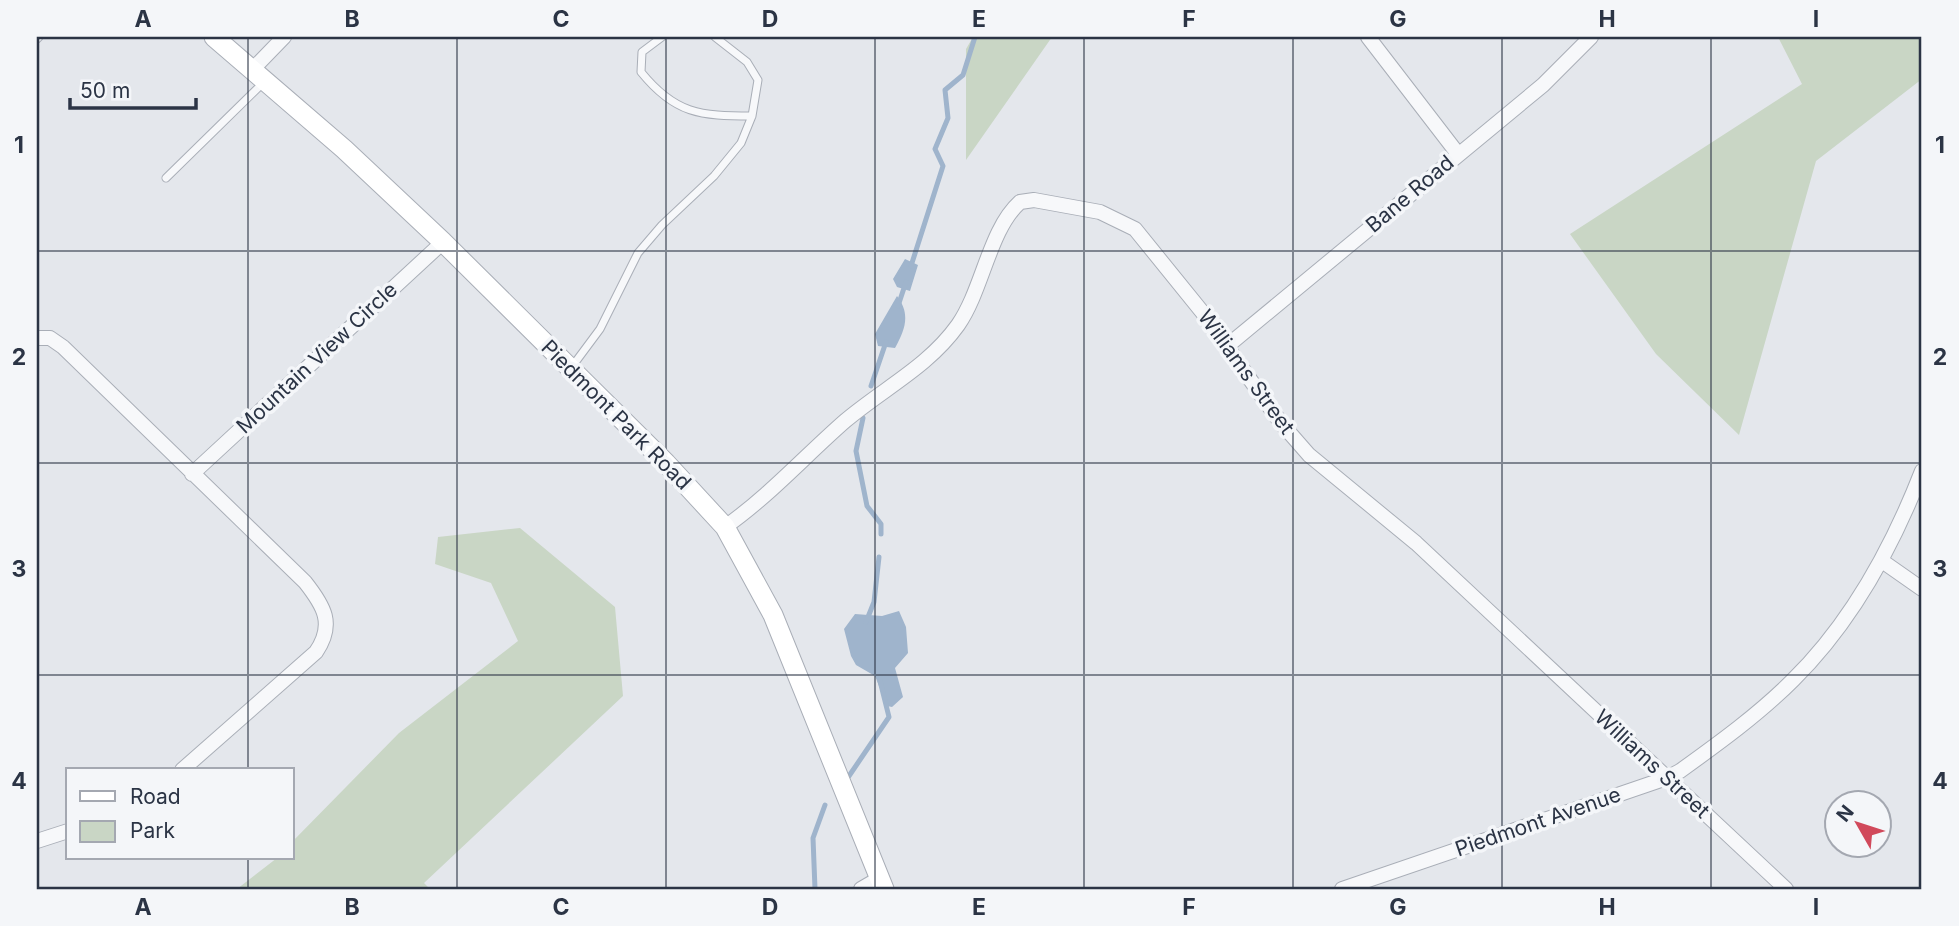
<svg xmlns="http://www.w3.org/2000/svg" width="1959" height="926" font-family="Inter,sans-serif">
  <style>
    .green { fill: #c9d6c5 }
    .water { fill: #9fb4cc }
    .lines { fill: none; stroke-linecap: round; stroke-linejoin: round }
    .stream { stroke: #9fb4cc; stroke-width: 5 }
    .lane-casing { stroke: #a9aeb7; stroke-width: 9 }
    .street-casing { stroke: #a9aeb7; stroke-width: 16 }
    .secondary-casing { stroke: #a9aeb7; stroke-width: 21 }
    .lane { stroke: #f7f8fa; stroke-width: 7 }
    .street { stroke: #f7f8fa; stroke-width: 14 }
    .secondary { stroke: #fff; stroke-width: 19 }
    .grid { fill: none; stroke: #2b3445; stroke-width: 2; stroke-opacity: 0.55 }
    .labels { text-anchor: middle; stroke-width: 7; stroke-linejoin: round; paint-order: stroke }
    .street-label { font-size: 21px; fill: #2b3445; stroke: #f4f6f9 }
    .neatline { fill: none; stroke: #2b3445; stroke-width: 2.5 }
    .grid-label { font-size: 23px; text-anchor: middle; font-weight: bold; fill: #2b3445 }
  </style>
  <rect width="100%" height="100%" fill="#e4e7ec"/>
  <path class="green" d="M973,37H1052L966,160V49Z
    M1778,37H1922V79L1816,161L1739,435L1656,354L1570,234L1802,84Z
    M520,528L615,607L623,696L424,883L430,889H237L277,858H292V842L399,733L518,641L491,583L435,564L438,537Z"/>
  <path class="water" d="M905,259L918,265L910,291L897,287L893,279Z
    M897,296C911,314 905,330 895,348L878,346L875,334Z
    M899,611L906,627L908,653L895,668L903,697L892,707L887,706L875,676L856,665L851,656L844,629L855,614L882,616Z"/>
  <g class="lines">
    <path class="stream" d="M911,266L943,166L935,149L948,118L945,90L963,75L975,37
      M898,306L906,282
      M871,386L886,342
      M863,418L856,451L867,506L881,524V534
      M866,622L874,602L879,557
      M849,776L889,717L879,677
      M815,889L813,838L825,805"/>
    <g class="lane-casing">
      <path id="lane" d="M662,37L642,52L641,72C675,114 700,116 752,116
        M37,39L39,37
        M166,178L265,81
        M571,368L600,329L638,253L662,225L714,176L741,143L752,116L758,80L747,62L715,37"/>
    </g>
    <g class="street-casing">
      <path id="street" d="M1368,37L1458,154
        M253,69L284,37
        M37,338H50L63,347L305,582C324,606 335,624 316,652L182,770
        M1226,347L1543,85L1591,37
        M192,474L443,242
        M725,527C769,496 805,456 845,421C884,388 928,367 958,325C983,289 989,230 1020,202L1034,200L1100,212L1135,229L1203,313L1281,423L1309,455L1416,543L1786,889
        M1882,561L1922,589
        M37,841L68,831
        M861,889L880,878
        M1342,889L1667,778L1680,771C1719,743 1759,714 1793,680C1852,622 1892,548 1922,471"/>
    </g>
    <g class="secondary-casing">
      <path id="secondary" d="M214,37L344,149L443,242L666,463L725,527L773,615L884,889"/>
    </g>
    <use href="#lane" class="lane"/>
    <use href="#street" class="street"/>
    <use href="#secondary" class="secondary"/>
  </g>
  <path class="grid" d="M248,37V770M457,37V889M666,37V889M875,37V889M1084,37V889M1293,37V889M1502,37V889M1711,37V889M37,251H1922M37,463H1922M37,675H1922M248,858V889"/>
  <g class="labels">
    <g class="street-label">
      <text transform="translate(1410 194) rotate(-40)" y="7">Bane Road</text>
      <text transform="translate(317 358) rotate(-43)" y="7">Mountain View Circle</text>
      <text transform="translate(1246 372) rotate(54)" y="7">Williams Street</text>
      <text transform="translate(616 415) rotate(45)" y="7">Piedmont Park Road</text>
      <text transform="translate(1652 764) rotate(43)" y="7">Williams Street</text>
      <text transform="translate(1538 822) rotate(-19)" y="7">Piedmont Avenue</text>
    </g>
  </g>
  <rect width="1959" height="926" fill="none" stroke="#f4f6f9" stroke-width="77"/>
  <rect x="66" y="768" width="228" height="91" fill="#f4f6f9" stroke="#a4a8b1" stroke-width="2"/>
  <rect x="80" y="791" width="35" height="10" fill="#ffffff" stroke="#a4a8b1" stroke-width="2"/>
  <text x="130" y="804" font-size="21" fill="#2b3445">Road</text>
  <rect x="80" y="821" width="35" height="21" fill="#c9d6c5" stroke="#a4a8b1" stroke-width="2"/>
  <text x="130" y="838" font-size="21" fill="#2b3445">Park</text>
  <g transform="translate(1858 824) rotate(309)"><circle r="33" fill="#f4f6f9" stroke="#a4a8b1" stroke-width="2"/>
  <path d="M0-5L12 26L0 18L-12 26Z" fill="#d1495b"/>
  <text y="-10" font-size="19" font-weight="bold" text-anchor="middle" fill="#2b3445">N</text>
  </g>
  <path d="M70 98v10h126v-10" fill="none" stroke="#2b3445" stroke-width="3.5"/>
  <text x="80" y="98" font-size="21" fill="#2b3445" stroke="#f4f6f9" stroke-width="5" paint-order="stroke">50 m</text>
  <rect x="38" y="38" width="1882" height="850" class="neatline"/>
  <g class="grid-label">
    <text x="143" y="27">A</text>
    <text x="352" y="27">B</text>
    <text x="561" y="27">C</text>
    <text x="770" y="27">D</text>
    <text x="979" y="27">E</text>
    <text x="1189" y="27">F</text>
    <text x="1398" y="27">G</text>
    <text x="1607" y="27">H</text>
    <text x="1816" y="27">I</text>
    <text x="19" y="153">1</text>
    <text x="1940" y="153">1</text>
    <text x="19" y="365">2</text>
    <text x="1940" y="365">2</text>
    <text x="19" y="577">3</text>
    <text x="1940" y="577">3</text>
    <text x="19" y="789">4</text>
    <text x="1940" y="789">4</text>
    <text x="143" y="915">A</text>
    <text x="352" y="915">B</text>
    <text x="561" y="915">C</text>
    <text x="770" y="915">D</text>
    <text x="979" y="915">E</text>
    <text x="1189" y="915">F</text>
    <text x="1398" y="915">G</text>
    <text x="1607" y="915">H</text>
    <text x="1816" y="915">I</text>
  </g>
</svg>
